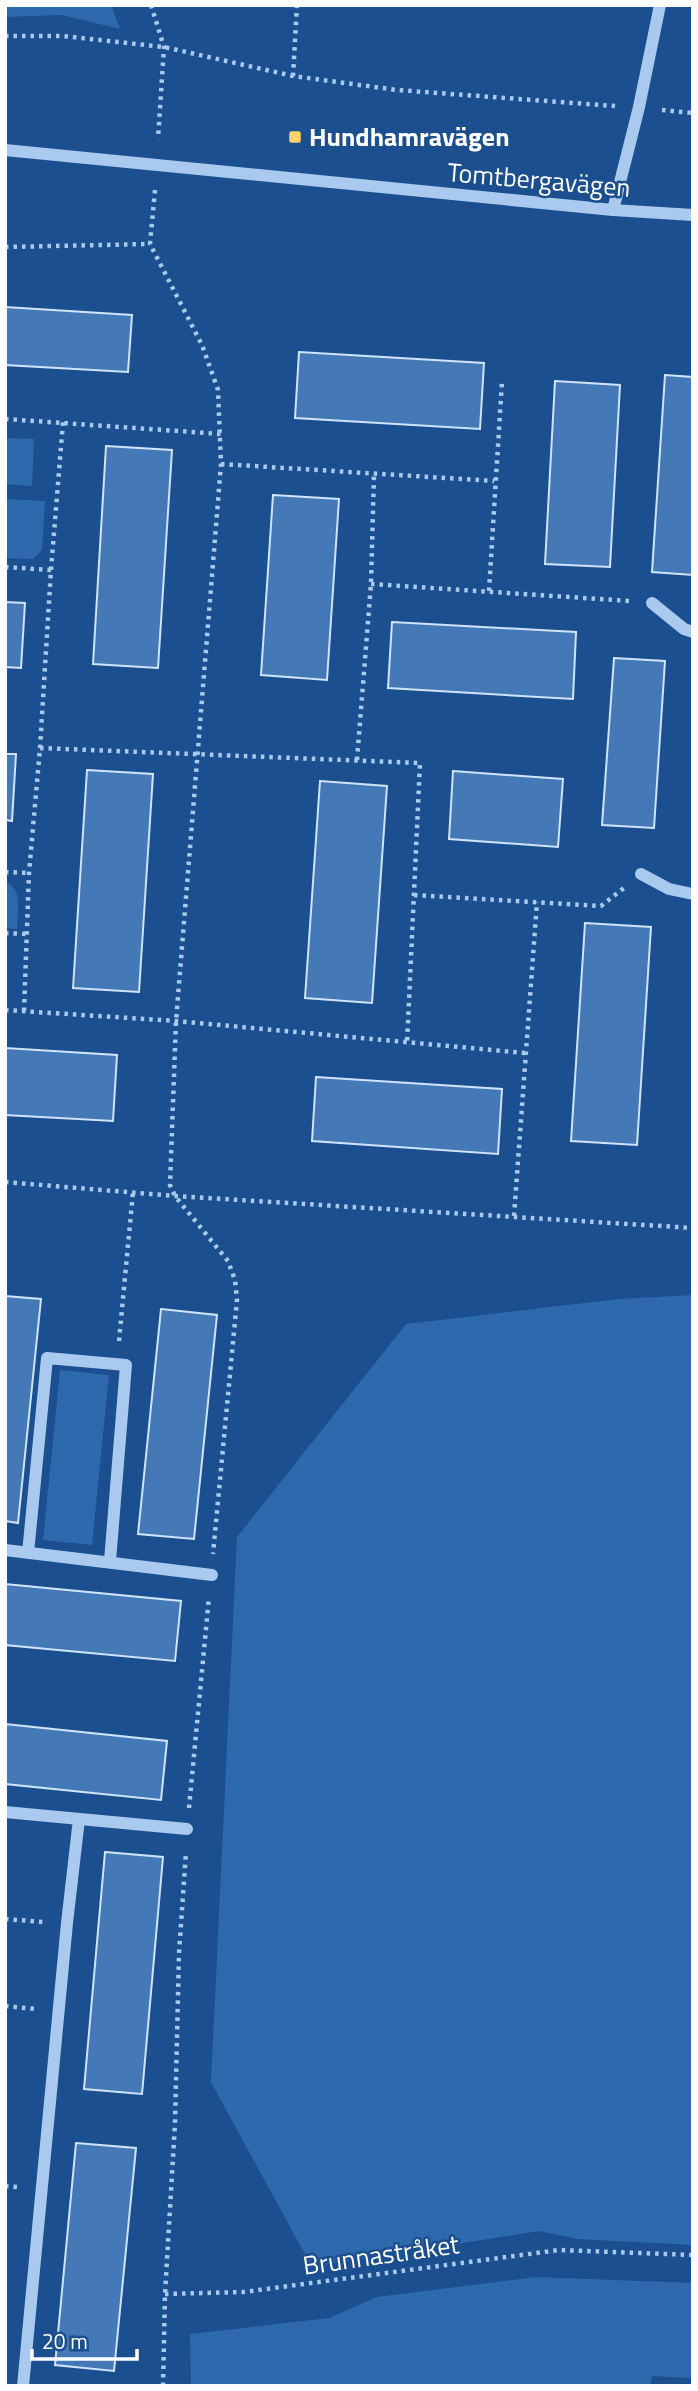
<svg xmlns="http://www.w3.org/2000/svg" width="698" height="2391" font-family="'Titillium Web',sans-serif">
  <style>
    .green { fill: #2e69ad }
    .building { fill: #4478b7; stroke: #cfe3fa; stroke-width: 2 }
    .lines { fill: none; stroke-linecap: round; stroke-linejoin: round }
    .path { stroke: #a9c9ee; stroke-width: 4.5; stroke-dasharray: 3.5 5; stroke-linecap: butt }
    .minor { stroke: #a9c9ee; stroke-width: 12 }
    .poi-dot { fill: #ffd166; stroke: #1b4f8f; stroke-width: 2.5 }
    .labels { text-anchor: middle; stroke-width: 5; stroke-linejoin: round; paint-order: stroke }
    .poi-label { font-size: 26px; font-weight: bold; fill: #fff; stroke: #1b4f8f; text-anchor: start }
    .street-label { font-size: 26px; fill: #fff; stroke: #1b4f8f }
  </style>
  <rect width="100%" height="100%" fill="#1b4f8f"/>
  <path class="green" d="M5,5H111L120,29L62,15L5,17Z
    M5,438L34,439L32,486L5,484Z
    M5,499L45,501L42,550L33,559L5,558Z
    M5,881C24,890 17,911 17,929L5,928Z
    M693,1295V2245L578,2239L539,2231L312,2267L211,2082L237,1537L406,1324L618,1299Z
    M60,1370L109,1375L92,1545L43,1540Z
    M536,2277L693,2283V2378L652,2376L650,2386H191L190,2334L329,2318L377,2297Z"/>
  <path class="building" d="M5,307L132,315L128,372L5,365Z
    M299,352L484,363L480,429L295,418Z
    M665,375L693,377V575L652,572Z
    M555,381L620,385L610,567L545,564Z
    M106,446L172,450L158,668L93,664Z
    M273,495L339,499L327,680L261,675Z
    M5,602L25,603L21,668L5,667Z
    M392,622L576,632L573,699L388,688Z
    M614,658L665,661L654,828L602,825Z
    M5,754H16L12,821L5,820Z
    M87,770L153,774L139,992L73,988Z
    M453,771L563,779L558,847L449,839Z
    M320,781L387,786L372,1003L305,998Z
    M585,923L651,927L637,1145L571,1141Z
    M5,1048L117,1055L113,1121L5,1115Z
    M316,1077L502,1089L498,1154L312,1141Z
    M5,1296L41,1299L18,1523L5,1521Z
    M161,1309L217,1315L194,1539L138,1534Z
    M5,1584L181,1601L175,1661L5,1645Z
    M5,1724L167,1741L161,1800L5,1784Z
    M105,1852L163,1857L142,2094L84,2089Z
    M76,2143L136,2148L114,2371L55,2365Z"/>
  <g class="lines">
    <path class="path" d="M151,5L164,47L158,139
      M5,36H63L164,47L293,76L397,90L615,106
      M293,76L297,5
      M662,110L693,113
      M155,190L150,244L202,345L218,390L221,464L176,1021L170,1185L175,1196L228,1261L235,1280L237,1300L213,1554
      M5,247L150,244
      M5,419L221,434
      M221,464L494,481
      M5,567L51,570
      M371,584L630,601
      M489,591L502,381
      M40,748L420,763L407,1044
      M357,760L371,584L374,475
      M5,872L29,873
      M414,895L601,906L624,888
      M5,933L27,934
      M5,1010L176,1021L525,1053
      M24,1011L29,873L40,748L51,570L63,422
      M5,1182L175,1196L693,1228
      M514,1216L537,902
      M119,1341L133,1192
      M189,1808L209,1597
      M5,1919L43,1922
      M5,2006L36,2009
      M5,2186L18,2187
      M165,2294L244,2292L559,2250L693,2255
      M163,2386L165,2294L175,2123L179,1953L186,1852"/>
    <path class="minor" d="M5,150L613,210L693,215
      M613,210L639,107L660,5
      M652,603L684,629L693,632
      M641,874L669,889L693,894
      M5,1550L212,1575
      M28,1553L47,1358L126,1365L110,1561
      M5,1812L187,1829
      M23,2386L67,1923L79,1819"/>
  </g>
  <rect class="poi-dot" x="288" y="130" width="14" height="14" rx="3.5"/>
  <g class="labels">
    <g class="poi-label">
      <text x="309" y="146">Hundhamravägen</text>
    </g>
    <g class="street-label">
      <text transform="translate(539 180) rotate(5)" y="9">Tomtbergavägen</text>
      <text transform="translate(381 2255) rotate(-8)" y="9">Brunnastråket</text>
    </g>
  </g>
  <rect width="698" height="2391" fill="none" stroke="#ffffff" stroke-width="14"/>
  <path d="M32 2349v10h105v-10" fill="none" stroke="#ffffff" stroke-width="3.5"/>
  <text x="42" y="2349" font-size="21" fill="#ffffff" stroke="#1b4f8f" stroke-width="5" paint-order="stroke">20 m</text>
</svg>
